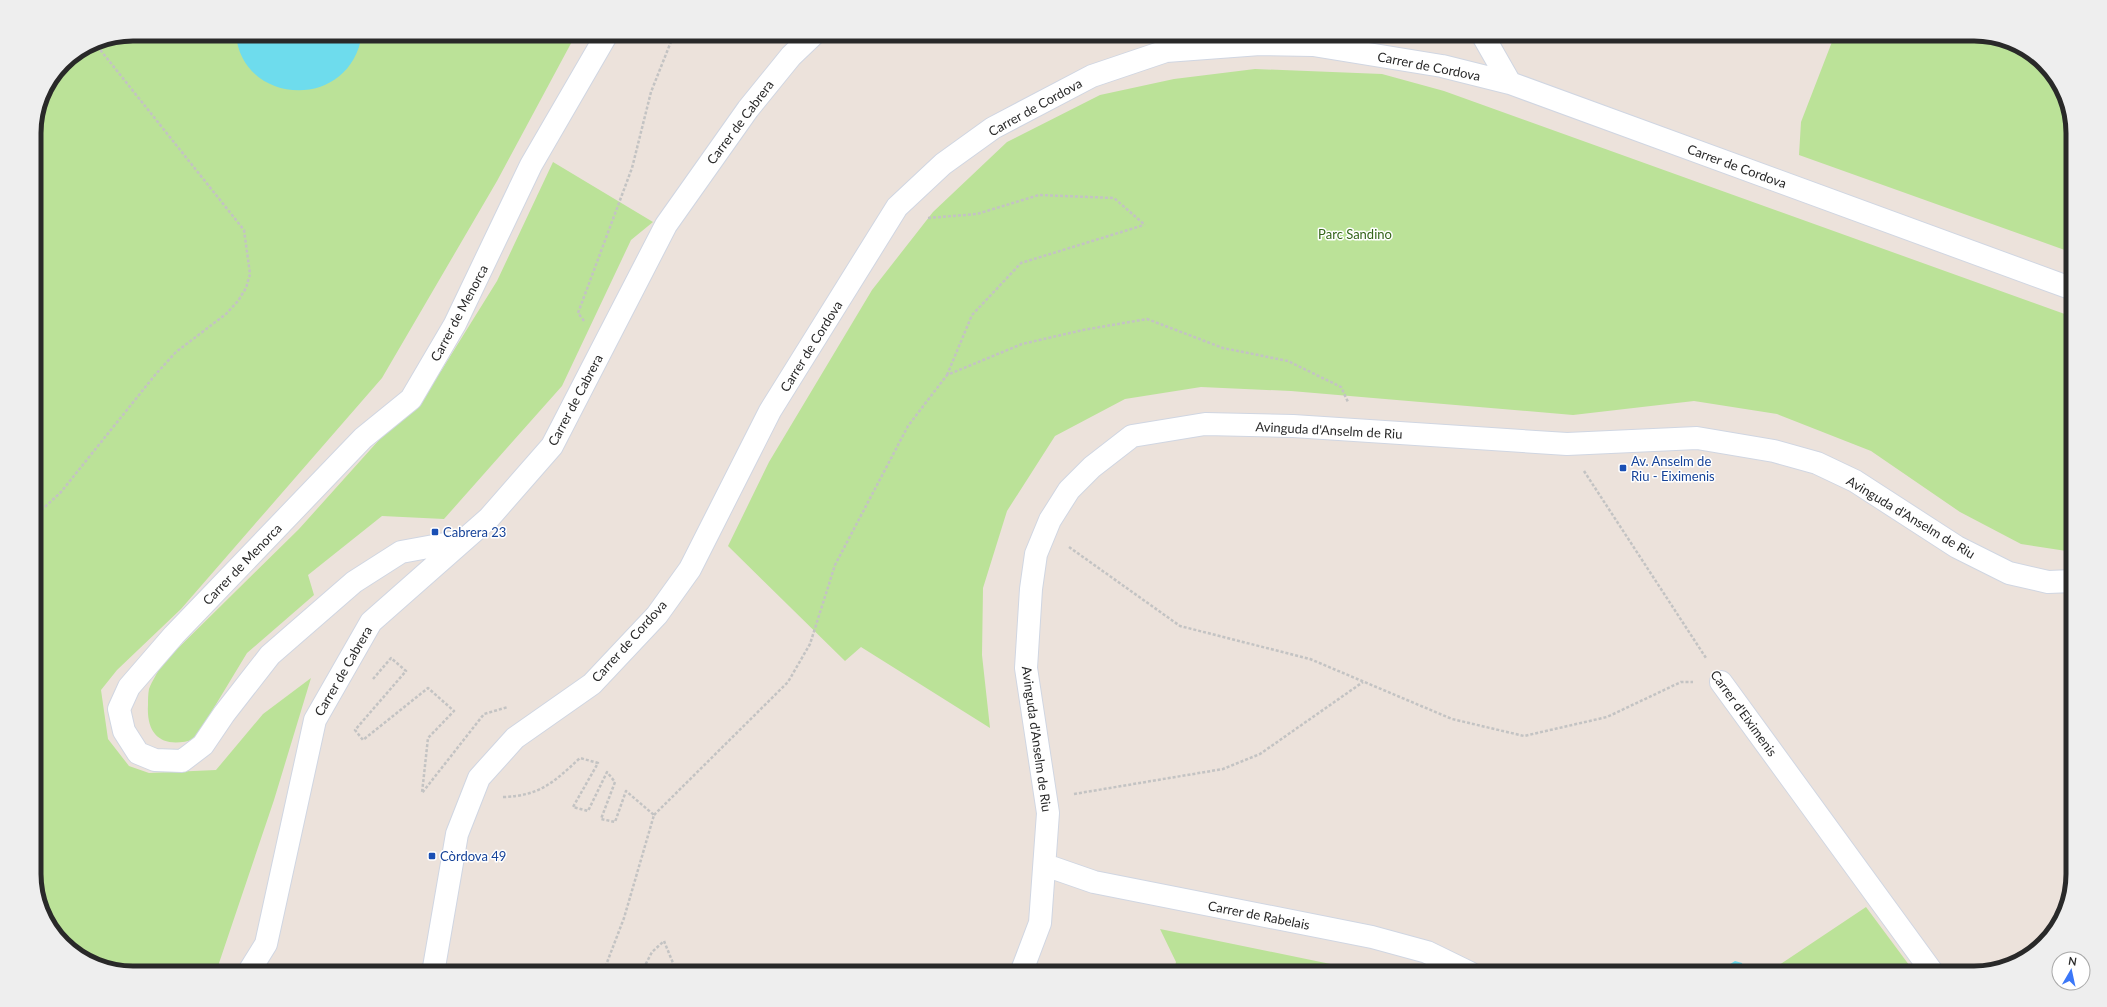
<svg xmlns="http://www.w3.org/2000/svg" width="2107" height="1007" font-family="Lato,sans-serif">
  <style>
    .green { fill: #bbe298 }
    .water { fill: #6edced }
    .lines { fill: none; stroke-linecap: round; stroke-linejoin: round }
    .street-casing { stroke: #d0d6e2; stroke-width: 24 }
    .path { stroke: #c3c3c3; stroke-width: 2.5; stroke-dasharray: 3 2; stroke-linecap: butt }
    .street { stroke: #fff; stroke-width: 22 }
    .transit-dot { fill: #1a4fb4; stroke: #fff; stroke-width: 1.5 }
    .labels { text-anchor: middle; stroke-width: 3; stroke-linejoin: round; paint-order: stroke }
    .street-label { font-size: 13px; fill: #292929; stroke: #fff }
    .park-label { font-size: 13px; fill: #34651a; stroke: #fff }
    .transit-label { font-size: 13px; fill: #164399; stroke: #fff; text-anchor: start }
    .rim { fill: none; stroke: #292929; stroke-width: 5 }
  </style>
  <rect width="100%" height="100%" fill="#ece2db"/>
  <path class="green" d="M134,34H576L497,181L382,378L181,609L117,670L101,690L108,739L129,766L149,773L216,770L263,714L311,678L274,800L216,972L214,973H134L90,963L51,929L34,880V127L42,95L63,63L96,41Z
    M1835,34H1974L2017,44L2056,78L2073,127V253L1799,155L1801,122Z
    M1255,69L1382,74L1444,91L2073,317V552L2021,544L1960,512L1871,451L1777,414L1694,401L1573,415L1291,391L1201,387L1125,399L1055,436L1007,511L983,588L982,655L990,728L861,647L845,661L728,546L769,462L872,290L933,212L1007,142L1100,95L1174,79Z
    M553,162L653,222L631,240L562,386L444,519L382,516L308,575L314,595L247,653L195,739C165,749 146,738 148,705C148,700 148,694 149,689C152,681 158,672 162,664L299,529L441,371L497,281Z
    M1866,907L1915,973H1767Z
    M1160,929L1374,973H1173L1176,962Z"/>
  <path class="water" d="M236,34H362C350,113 241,105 236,34Z
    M1735,961L1742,963L1744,973H1716Z"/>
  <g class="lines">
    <g class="street-casing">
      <path id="street" d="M1482,34L1510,83
        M461,541L401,552L354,582L270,655L224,714L203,745L182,761L155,760L138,753L124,731L119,709L129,687L174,635L363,438L411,399L455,324L531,165L607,34
        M1721,682L1933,973
        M1045,865L1094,882L1372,937L1427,952L1470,973
        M248,973L266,944L315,720L371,622L489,518L552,446L666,225L748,109L791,56L814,34
        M433,973L457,834L479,778L515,738L592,684L657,615L690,569L770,411L897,207L943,164L993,128L1092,76L1166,51L1260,44L1313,45L1442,66L1510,83L2073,289
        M1021,973L1040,923L1048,813L1026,668L1031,589L1036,554L1050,520L1069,490L1092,467L1132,436L1205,424L1293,426L1567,444L1697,438L1774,451L1817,463L1855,481L1957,547L2009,573L2048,582L2073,581"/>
    </g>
    <path class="path" d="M928,218L977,214L1039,195L1114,198L1145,225
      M584,321L578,313L632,168L651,92L674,34
      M947,375L972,315L1021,263L1144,225
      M1584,471L1706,658
      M34,517L61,492L155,375L176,352L226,314L238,301L246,288L250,274L244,230L94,42
      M1069,547L1180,626L1310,659L1452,719L1524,736L1607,717L1681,682H1693
      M373,679L391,658L406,671L355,730L363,740L428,688L454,711L428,738L422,793L484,714L508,707
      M1074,794L1223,769L1260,754L1363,682
      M503,797C540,796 554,782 580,758L598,763L573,807L588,811L607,772L615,782L601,819L615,822L626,791L654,815L624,918L603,973
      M654,815L788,682L810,644L835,565L908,426L947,375L1022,344L1083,330L1147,319L1223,348L1288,361L1341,387L1348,402
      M641,973L652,952L664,941L673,963L672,973"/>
    <use href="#street" class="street"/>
  </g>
  <g class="transit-dot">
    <rect x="1619" y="464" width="8" height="8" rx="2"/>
    <rect x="431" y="528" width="8" height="8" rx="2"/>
    <rect x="428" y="852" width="8" height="8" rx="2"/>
  </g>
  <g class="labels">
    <g class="street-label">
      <text transform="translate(1429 66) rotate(11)" y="5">Carrer de Cordova</text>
      <text transform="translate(1035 107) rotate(-29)" y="5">Carrer de Cordova</text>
      <text transform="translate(740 122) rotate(-53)" y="5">Carrer de Cabrera</text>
      <text transform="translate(1737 166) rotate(20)" y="5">Carrer de Cordova</text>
      <text transform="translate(459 313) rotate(-62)" y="5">Carrer de Menorca</text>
      <text transform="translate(811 346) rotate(-58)" y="5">Carrer de Cordova</text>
      <text transform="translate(575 400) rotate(-62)" y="5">Carrer de Cabrera</text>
      <text transform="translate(1329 430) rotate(3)" y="5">Avinguda d'Anselm de Riu</text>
      <text transform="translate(1911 517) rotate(31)" y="5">Avinguda d'Anselm de Riu</text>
      <text transform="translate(242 564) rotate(-46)" y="5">Carrer de Menorca</text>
      <text transform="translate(629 641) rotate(-48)" y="5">Carrer de Cordova</text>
      <text transform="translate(343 671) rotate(-60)" y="5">Carrer de Cabrera</text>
      <text transform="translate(1744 713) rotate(54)" y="5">Carrer d'Eiximenis</text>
      <text transform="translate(1037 739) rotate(82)" y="5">Avinguda d'Anselm de Riu</text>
      <text transform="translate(1259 915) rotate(11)" y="5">Carrer de Rabelais</text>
    </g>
    <g class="park-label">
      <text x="1355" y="239">Parc Sandino</text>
    </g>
    <g class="transit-label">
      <text x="1631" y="466">Av. Anselm de<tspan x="1631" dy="15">Riu - Eiximenis</tspan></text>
      <text x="443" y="537">Cabrera 23</text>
      <text x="440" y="861">Còrdova 49</text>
    </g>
  </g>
  <path d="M0 0H2107V1007H0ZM133 41H1974A92 92 0 0 1 2066 133V874A92 92 0 0 1 1974 966H133A92 92 0 0 1 41 874V133A92 92 0 0 1 133 41Z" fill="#eee" fill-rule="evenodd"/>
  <path class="rim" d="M133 41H1974A92 92 0 0 1 2066 133V874A92 92 0 0 1 1974 966H133A92 92 0 0 1 41 874V133A92 92 0 0 1 133 41Z"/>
  <g transform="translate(2071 971) rotate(9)"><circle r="19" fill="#ffffff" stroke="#a9a9a9"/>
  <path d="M0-3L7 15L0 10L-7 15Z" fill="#3b77f8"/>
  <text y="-6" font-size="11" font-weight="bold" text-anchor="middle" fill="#292929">N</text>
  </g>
</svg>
